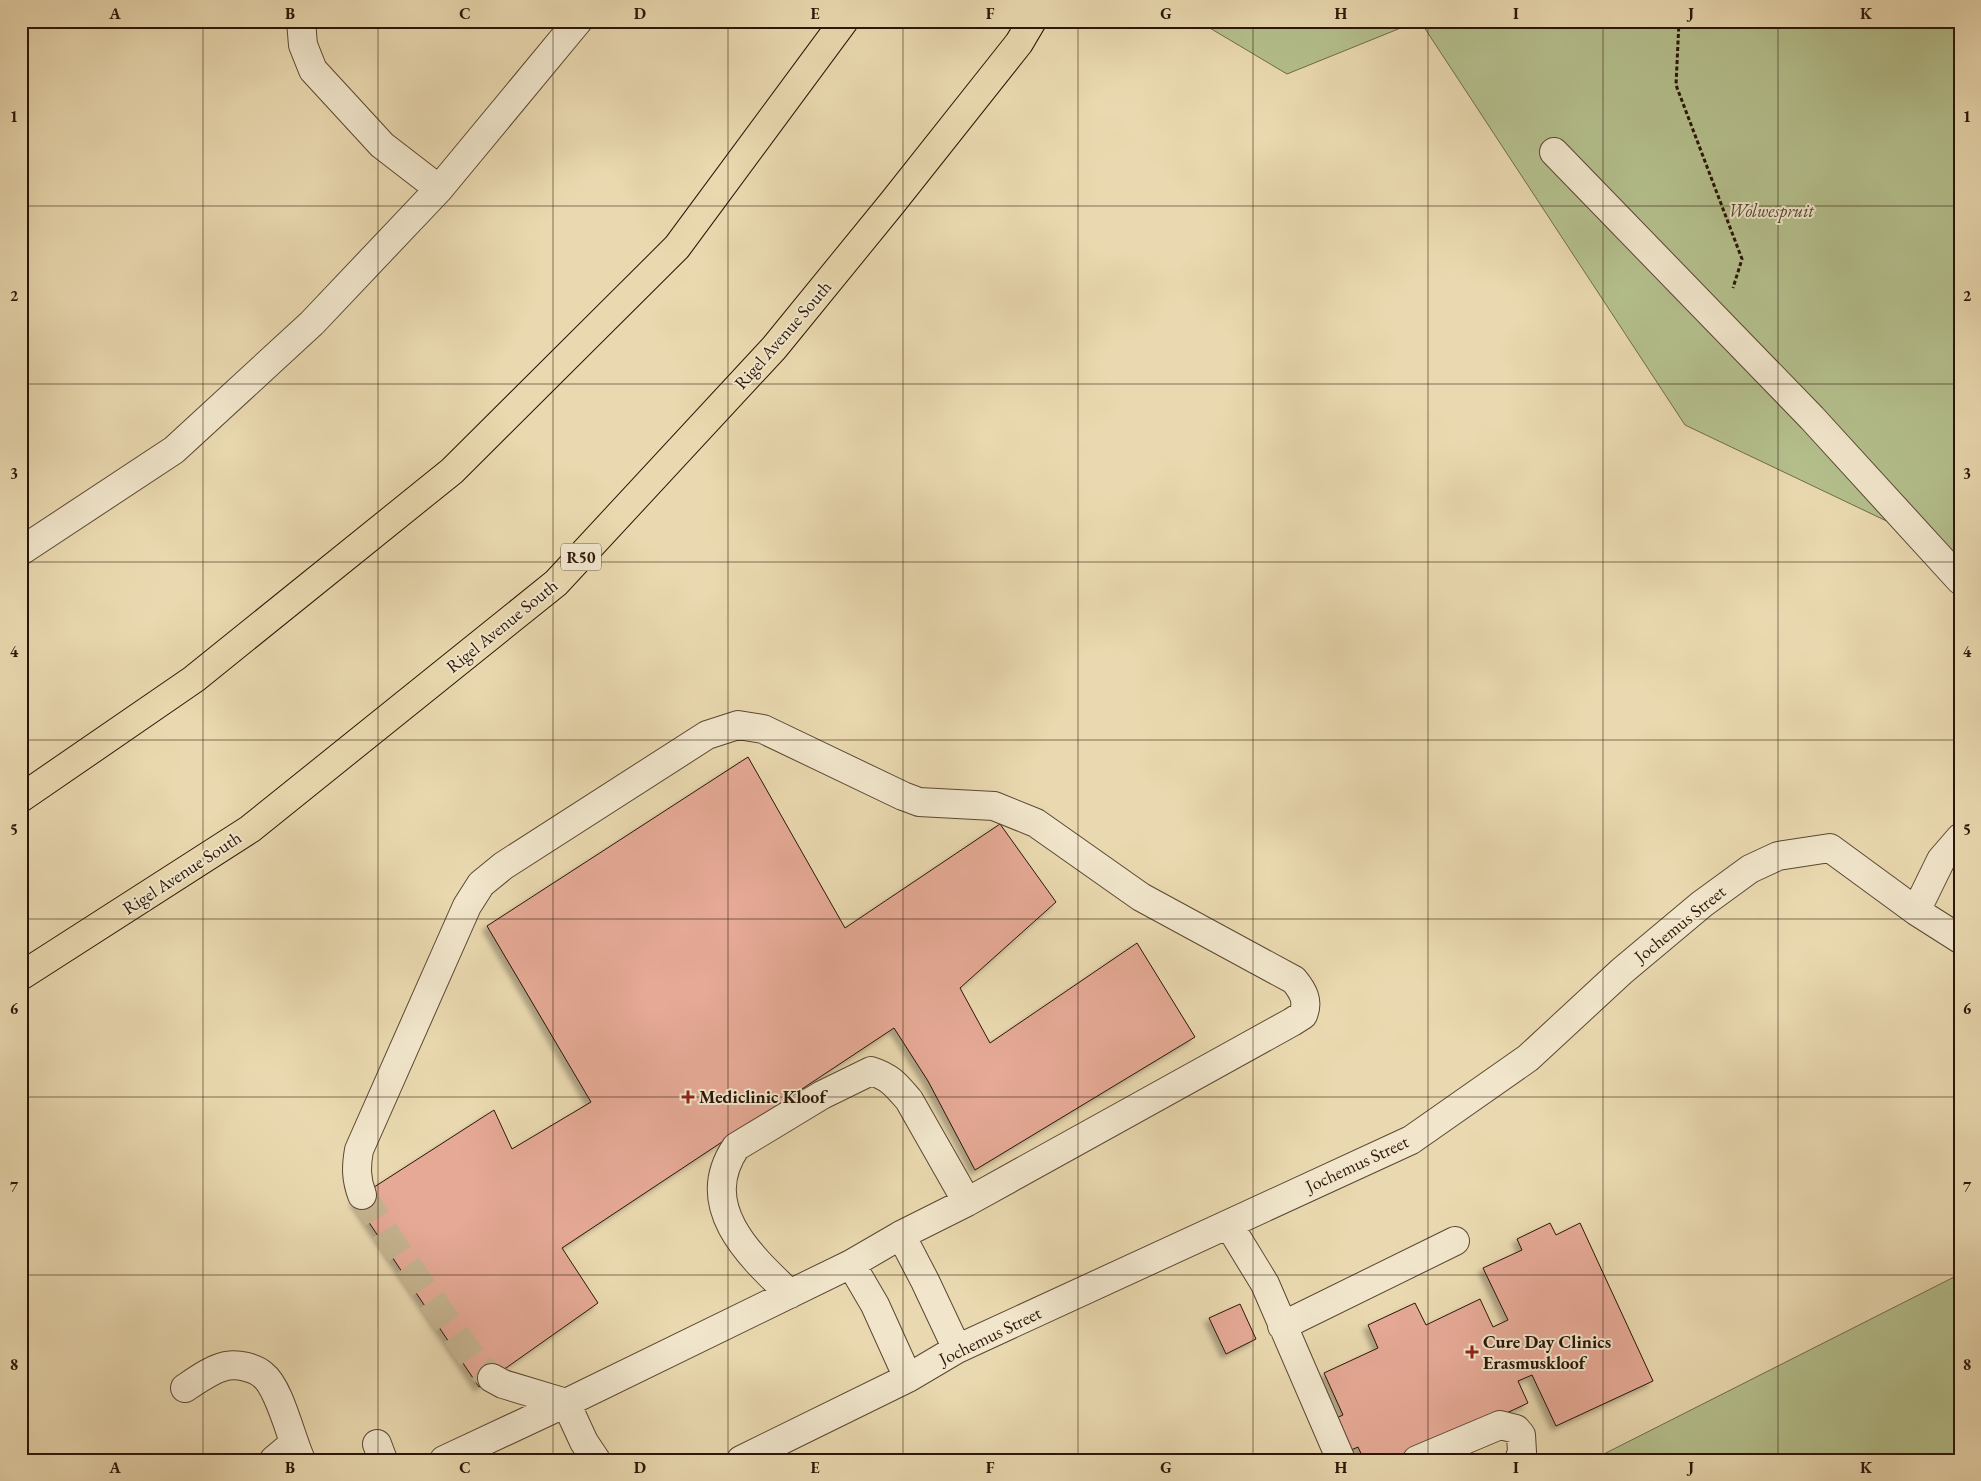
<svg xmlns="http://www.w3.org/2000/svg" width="1981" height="1481" font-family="'EB Garamond',serif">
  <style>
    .green { fill: #b4c08d; stroke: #706b4a }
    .building { fill: #e5a995; stroke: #2b1608; filter: url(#shadow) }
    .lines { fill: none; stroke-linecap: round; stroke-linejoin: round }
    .minor-tunnel { stroke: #c4b28e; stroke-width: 28; stroke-dasharray: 28 14; stroke-linecap: butt }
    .minor-casing { stroke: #5b4732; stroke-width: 30 }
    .major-casing { stroke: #2b1608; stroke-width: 30 }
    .path { stroke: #2b1608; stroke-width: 3; stroke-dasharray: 4 2.5; stroke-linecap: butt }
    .minor { stroke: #f1e6cc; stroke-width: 28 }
    .major { stroke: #ead9b0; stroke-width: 28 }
    .grid { fill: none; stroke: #2b1608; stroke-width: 1; stroke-opacity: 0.55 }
    .poi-dot { fill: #8f2418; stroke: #f1e6cc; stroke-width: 2 }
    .labels { text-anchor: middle; stroke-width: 4; stroke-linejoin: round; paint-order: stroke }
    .shield { fill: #f1e6cc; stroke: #665443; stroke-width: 1 }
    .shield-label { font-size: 16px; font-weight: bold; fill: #2b1608 }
    .park-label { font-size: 18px; font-style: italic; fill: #544930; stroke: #f1e6cc }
    .street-label { font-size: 18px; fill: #2b1608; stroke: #f1e6cc }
    .poi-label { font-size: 18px; font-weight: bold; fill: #2b1608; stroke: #f1e6cc; text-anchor: start }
    .neatline { fill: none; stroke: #2b1608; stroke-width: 2 }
    .grid-label { font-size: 16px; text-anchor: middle; font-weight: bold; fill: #2b1608 }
  </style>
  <defs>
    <filter id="shadow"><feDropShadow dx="-4.5" dy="4.5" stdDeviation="2.5" flood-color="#0004"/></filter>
  </defs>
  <rect width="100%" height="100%" fill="#ead9b0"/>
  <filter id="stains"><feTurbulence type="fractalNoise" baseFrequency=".004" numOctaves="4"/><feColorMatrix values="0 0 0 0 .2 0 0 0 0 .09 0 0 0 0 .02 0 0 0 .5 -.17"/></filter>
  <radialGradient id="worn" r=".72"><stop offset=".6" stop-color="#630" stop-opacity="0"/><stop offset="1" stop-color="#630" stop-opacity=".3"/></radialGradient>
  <path class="green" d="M1198,21H1418L1287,74Z
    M1420,21H1960V556L1685,425Z
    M1960,1274V1460H1592Z"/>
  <path class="building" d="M748,757L845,928L1000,824L1056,902L960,988L990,1043L1137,943L1195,1037L975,1170L928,1081L894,1028L562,1248L598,1303L479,1387L354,1200L494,1110L512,1149L591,1102L487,926Z
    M1550,1223L1556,1235L1580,1223L1653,1381L1556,1426L1532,1375L1518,1381L1528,1403L1406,1460H1364L1358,1447L1349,1451L1334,1419L1343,1415L1324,1373L1378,1348L1368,1325L1415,1303L1426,1325L1480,1299L1493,1327L1508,1320L1483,1268L1522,1250L1517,1239Z
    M1240,1304L1256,1339L1226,1354L1209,1318Z"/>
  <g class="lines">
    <path class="minor-tunnel" d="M362,1195L391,1242L477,1365L492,1378"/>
    <g class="minor-casing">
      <path id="minor" d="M301,21L303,45L313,70L382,145L439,189
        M1554,152L1812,418L1960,580
        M21,551L174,450L312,323L439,189L578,21
        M1916,911L1941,860L1960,838
        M362,1195C356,1179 356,1167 359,1150L467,906L481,884L503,866L707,735L738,725L763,729L903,796L919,802L994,806L1036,823L1141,897L1294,980C1303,991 1309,1001 1303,1015L1292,1022L967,1202L901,1235L851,1264L566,1403L444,1460
        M1229,1225L1265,1284L1341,1460
        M901,1235L925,1281L957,1349
        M851,1264L875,1305L908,1378
        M790,1294C749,1255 696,1206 736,1147L822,1095L871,1071C890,1077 896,1085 909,1100L967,1202
        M1282,1326L1455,1241
        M492,1378L503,1384L566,1403L584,1442L596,1460
        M185,1388C197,1380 212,1369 226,1366C238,1364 254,1367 263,1375C280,1388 291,1439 301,1460
        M377,1444L383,1460
        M274,1460L293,1444
        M741,1460L908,1378L957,1349L1411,1140L1528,1058L1622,971L1702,904L1750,869L1778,856L1830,848L1916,911L1960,939
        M1417,1460L1500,1425L1516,1429L1521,1435L1522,1452L1519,1460"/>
    </g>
    <g class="major-casing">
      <path id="major" d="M21,798L194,679L452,471L677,247L844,21
        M21,976L250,829L556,583L774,348L893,202L1019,43L1032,21"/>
    </g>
    <path class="path" d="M1679,21L1676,85L1742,259L1733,288"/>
    <use href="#minor" class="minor"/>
    <use href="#major" class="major"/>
  </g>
  <path class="grid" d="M203,21V1460M378,21V1460M553,21V1460M728,21V1460M903,21V1460M1078,21V1460M1253,21V1460M1428,21V1460M1603,21V1460M1778,21V1460M21,206H1960M21,384H1960M21,562H1960M21,740H1960M21,919H1960M21,1097H1960M21,1275H1960"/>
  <g class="poi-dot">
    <path d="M685.5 1089.5h5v5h5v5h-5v5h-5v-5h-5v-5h5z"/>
    <path d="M1469.5 1344.5h5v5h5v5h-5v5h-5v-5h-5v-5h5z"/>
  </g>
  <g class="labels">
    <rect class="shield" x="561" y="543.5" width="40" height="27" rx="4"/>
    <g class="shield-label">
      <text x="581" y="563">R50</text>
    </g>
    <g class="park-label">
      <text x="1771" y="217">Wolwespruit</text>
    </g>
    <g class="street-label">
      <text transform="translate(783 335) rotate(-49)" y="6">Rigel Avenue South</text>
      <text transform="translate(502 626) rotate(-39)" y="6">Rigel Avenue South</text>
      <text transform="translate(182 873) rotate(-33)" y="6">Rigel Avenue South</text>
      <text transform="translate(1680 924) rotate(-39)" y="6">Jochemus Street</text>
      <text transform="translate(1357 1164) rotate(-25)" y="6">Jochemus Street</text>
      <text transform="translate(990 1336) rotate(-26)" y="6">Jochemus Street</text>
    </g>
    <g class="poi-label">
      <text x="699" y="1103">Mediclinic Kloof</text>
      <text x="1483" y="1348">Cure Day Clinics<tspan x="1483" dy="21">Erasmuskloof</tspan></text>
    </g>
  </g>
  <rect width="1981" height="1481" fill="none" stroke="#ead9b0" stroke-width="55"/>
  <rect x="28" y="28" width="1926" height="1426" class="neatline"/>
  <g class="grid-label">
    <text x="115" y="19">A</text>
    <text x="290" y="19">B</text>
    <text x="465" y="19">C</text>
    <text x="640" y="19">D</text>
    <text x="815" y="19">E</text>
    <text x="990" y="19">F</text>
    <text x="1166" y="19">G</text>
    <text x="1341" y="19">H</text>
    <text x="1516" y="19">I</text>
    <text x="1691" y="19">J</text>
    <text x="1866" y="19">K</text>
    <text x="14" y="122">1</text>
    <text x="1967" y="122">1</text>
    <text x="14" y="301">2</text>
    <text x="1967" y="301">2</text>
    <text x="14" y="479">3</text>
    <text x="1967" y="479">3</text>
    <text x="14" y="657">4</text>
    <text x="1967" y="657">4</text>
    <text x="14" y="835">5</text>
    <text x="1967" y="835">5</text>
    <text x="14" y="1014">6</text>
    <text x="1967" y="1014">6</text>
    <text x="14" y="1192">7</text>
    <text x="1967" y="1192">7</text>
    <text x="14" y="1370">8</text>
    <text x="1967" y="1370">8</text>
    <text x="115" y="1473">A</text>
    <text x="290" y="1473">B</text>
    <text x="465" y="1473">C</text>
    <text x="640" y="1473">D</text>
    <text x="815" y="1473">E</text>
    <text x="990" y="1473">F</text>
    <text x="1166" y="1473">G</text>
    <text x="1341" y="1473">H</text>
    <text x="1516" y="1473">I</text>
    <text x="1691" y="1473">J</text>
    <text x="1866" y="1473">K</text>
  </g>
  <rect width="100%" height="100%" filter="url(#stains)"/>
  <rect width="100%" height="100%" fill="url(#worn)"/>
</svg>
